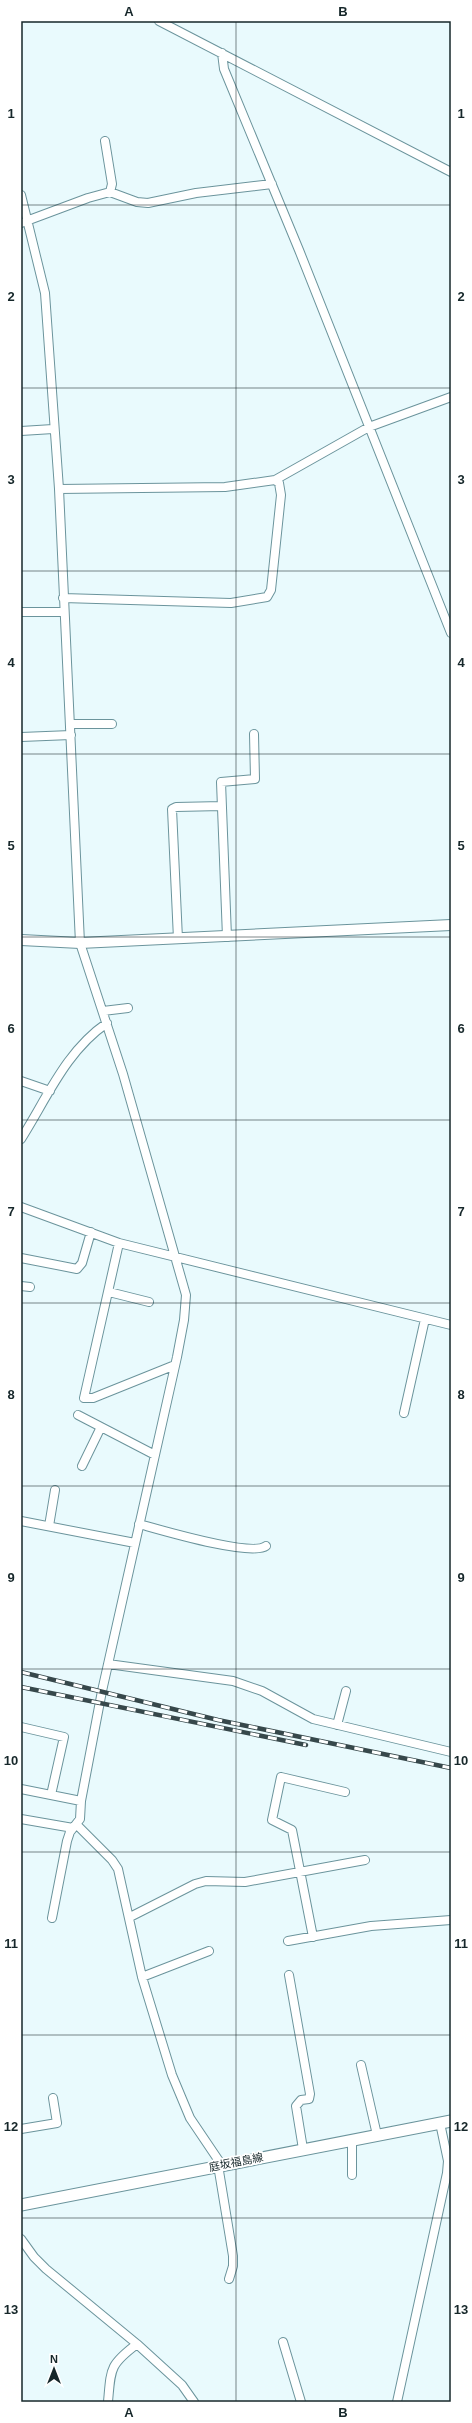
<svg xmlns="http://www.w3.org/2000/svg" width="472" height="2423" font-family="Arial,'Noto Sans JP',sans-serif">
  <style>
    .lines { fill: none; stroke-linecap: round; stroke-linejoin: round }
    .minor-casing { stroke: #6b949c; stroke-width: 10 }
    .tertiary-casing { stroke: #6b949c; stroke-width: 12 }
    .secondary-casing { stroke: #6b949c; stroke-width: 13 }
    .minor { stroke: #fff; stroke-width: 8 }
    .tertiary { stroke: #fff; stroke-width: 10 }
    .secondary { stroke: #fff; stroke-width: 11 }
    .rail-casing { stroke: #37484b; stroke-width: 4.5 }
    .rail { stroke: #fff; stroke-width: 3; stroke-dasharray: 9; stroke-linecap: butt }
    .grid { fill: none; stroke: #16272a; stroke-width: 1; stroke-opacity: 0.55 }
    .labels { text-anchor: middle; stroke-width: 3.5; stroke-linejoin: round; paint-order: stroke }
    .street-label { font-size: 11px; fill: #16272a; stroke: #fff }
    .neatline { fill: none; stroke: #16272a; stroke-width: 1.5 }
    .grid-label { font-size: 13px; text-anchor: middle; font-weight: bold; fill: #16272a }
  </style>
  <rect width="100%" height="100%" fill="#e9fafd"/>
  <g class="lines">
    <g class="minor-casing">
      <path id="minor" d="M159,21L451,172
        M222,53L224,69L299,250L451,633
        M110,192L137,202L148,203L196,193L272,184
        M21,195L45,293L59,489L80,943L123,1074L186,1295L184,1320L177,1357L102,1691L81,1801L21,1789
        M21,223L88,198L110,192L112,184L105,141
        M21,431L53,429
        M275,480L369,427L451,397
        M59,489L225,487L275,480L279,483L281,495L271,590L267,597L231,603L63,598
        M21,612H64
        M71,724H112
        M21,737L71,735
        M227,937L221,782L255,779L254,734
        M178,939L172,809L176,807L222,806
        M103,1011L128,1008
        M21,1081L50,1091
        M21,1139C47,1098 66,1051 107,1023
        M21,1207L119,1243L451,1325
        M119,1243L84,1398H93L175,1365
        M21,1258L77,1269L82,1263L91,1232
        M21,1286L30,1287
        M109,1292L149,1302
        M404,1413L425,1319
        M78,1415L155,1455
        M82,1466L101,1427
        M21,1521L135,1543
        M139,1524C161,1530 251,1557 266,1546
        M49,1526L55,1490
        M108,1664L233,1681L262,1691L313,1719L451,1752
        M337,1725L346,1691
        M21,1727L64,1737L51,1795
        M21,1819L73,1828
        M76,1824L112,1860L118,1869L142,1977L172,2075L190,2118L221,2164
        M130,1917L195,1884L206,1881L245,1882L365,1860
        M52,1918L67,1841L70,1832L80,1819L81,1801
        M313,1937L292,1830L272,1820L281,1777L345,1792
        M288,1941L371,1926L451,1920
        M289,1975L310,2094L309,2099L301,2100L296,2106L303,2149
        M142,1977L209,1951
        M361,2065L377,2135
        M21,2129L57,2123L53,2098
        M218,2165L233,2256V2266L229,2279
        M352,2175V2140
        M21,2239L34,2257L46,2269L137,2344L182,2385L194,2402
        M283,2342L301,2402
        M108,2402C111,2369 109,2365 137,2344
        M397,2402L447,2173L448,2161L440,2123"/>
    </g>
    <g class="tertiary-casing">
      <path id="tertiary" d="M21,940L80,943L451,925"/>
    </g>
    <g class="secondary-casing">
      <path id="secondary" d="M21,2205L451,2121"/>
    </g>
    <use href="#minor" class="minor"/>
    <use href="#tertiary" class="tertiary"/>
    <use href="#secondary" class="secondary"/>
    <g class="rail-casing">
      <path id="rail" d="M21,1672L218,1720L451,1768
        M21,1687L306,1745"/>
    </g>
    <use href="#rail" class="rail"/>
  </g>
  <path class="grid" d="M236,21V2402M21,205H451M21,388H451M21,571H451M21,754H451M21,937H451M21,1120H451M21,1303H451M21,1486H451M21,1669H451M21,1852H451M21,2035H451M21,2218H451"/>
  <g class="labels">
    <g class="street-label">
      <text transform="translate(236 2162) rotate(-11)" y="4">庭坂福島線</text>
    </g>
  </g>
  <rect width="472" height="2423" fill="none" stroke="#ffffff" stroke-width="44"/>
  <g transform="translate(54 2369)" stroke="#ffffff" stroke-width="3" paint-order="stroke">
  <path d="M0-3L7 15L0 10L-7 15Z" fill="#16272a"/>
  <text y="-6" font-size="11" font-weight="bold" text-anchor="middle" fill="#16272a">N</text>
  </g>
  <rect x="22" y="22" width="428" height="2379" class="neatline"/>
  <g class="grid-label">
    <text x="129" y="16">A</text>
    <text x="343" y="16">B</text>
    <text x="11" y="118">1</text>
    <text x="461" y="118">1</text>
    <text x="11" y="301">2</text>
    <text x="461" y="301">2</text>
    <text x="11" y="484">3</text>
    <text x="461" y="484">3</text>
    <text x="11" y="667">4</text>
    <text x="461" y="667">4</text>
    <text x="11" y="850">5</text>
    <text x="461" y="850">5</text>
    <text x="11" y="1033">6</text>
    <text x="461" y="1033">6</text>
    <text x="11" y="1216">7</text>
    <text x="461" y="1216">7</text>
    <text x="11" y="1399">8</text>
    <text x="461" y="1399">8</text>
    <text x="11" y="1582">9</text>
    <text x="461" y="1582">9</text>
    <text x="11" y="1765">10</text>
    <text x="461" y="1765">10</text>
    <text x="11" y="1948">11</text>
    <text x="461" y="1948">11</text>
    <text x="11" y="2131">12</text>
    <text x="461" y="2131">12</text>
    <text x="11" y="2314">13</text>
    <text x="461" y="2314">13</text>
    <text x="129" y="2417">A</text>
    <text x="343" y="2417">B</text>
  </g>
</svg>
